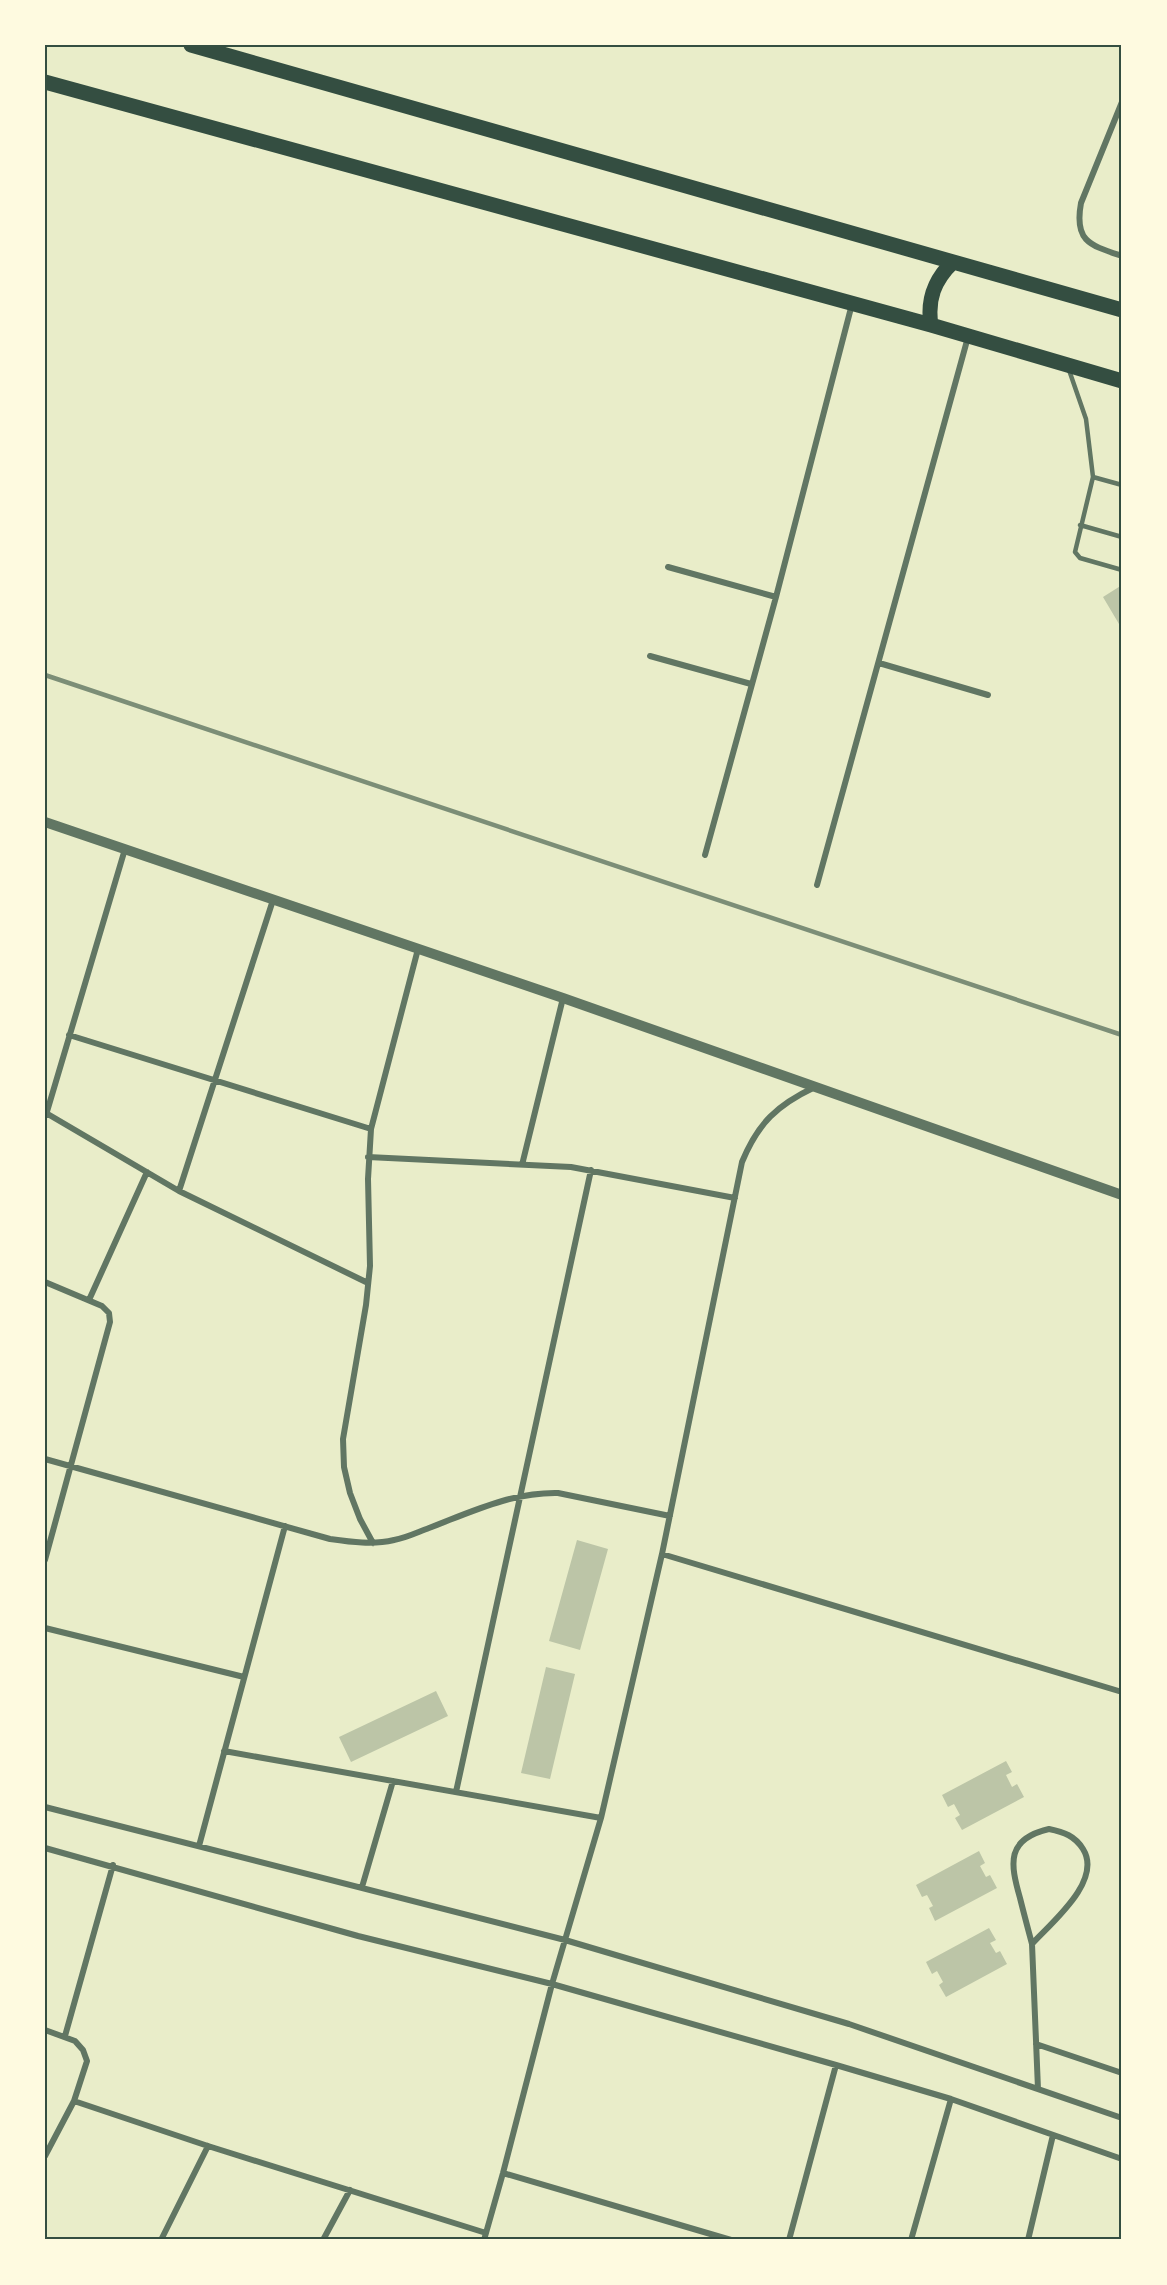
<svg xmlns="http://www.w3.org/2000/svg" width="1167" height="2285" font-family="Lato,sans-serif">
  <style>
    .building { fill: #bcc5a7 }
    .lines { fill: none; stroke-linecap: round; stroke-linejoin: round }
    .service { stroke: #617663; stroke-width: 4.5 }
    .minor { stroke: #617663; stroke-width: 6 }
    .tertiary { stroke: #617663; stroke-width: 10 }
    .primary { stroke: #344e41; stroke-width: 15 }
    .rail { stroke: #7c8e77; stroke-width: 4.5 }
    .neatline { fill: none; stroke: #344e41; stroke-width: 2 }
  </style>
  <rect width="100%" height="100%" fill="#e9edc9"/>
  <path class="building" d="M1122,585V623L1119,624L1103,597Z
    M577,1540L608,1549L580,1650L549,1641Z
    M546,1667L575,1674L550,1779L521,1773Z
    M436,1691L448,1716L351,1762L339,1737Z
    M1006,1761L1012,1772L1006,1775L1012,1787L1017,1784L1024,1797L962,1830L955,1818L960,1815L954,1804L948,1807L942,1795Z
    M979,1851L985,1863L980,1866L986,1877L990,1875L997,1888L935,1921L929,1908L933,1906L927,1895L922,1897L916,1885Z
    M989,1928L996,1940L990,1943L996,1953L1000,1951L1007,1964L946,1997L939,1985L943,1982L937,1971L932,1974L926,1962Z"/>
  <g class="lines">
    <path class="service" d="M1069,370L1086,419L1093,477L1075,552L1080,558L1122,570
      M1093,477L1122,485
      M1080,525L1122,537"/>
    <path class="minor" d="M1122,102L1081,203C1074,241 1089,245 1122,256
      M668,567L776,597
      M650,656L751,684
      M879,663L988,695
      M705,855L776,597L852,304
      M817,885L968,337
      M69,1035L371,1129
      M46,1113L179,1191L368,1283
      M46,1115L125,849
      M368,1157L571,1167L735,1198
      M522,1165L563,998
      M179,1191L273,900
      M45,1282L102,1306L109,1313L110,1322L45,1560
      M89,1300L147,1172
      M45,1459L330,1539C351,1542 373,1545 394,1540C406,1538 418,1532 429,1528C471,1512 512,1492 558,1493L670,1516
      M373,1543L360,1519L350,1493L344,1467L343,1439L366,1305L370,1266L368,1179L371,1129L418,949
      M662,1554L1122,1692
      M45,1628L244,1677
      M224,1751L601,1818
      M456,1792L591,1170
      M45,1807L565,1940L849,2024L1122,2118
      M1049,1829C1064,1832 1075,1836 1083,1849C1103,1881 1051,1923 1032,1944C1028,1929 1024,1914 1020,1898C1010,1863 1006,1839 1049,1829Z
      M199,1846L285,1526
      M45,1848L358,1936L552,1984L836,2065L951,2099L1122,2159
      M362,1887L393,1781
      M1032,1944L1038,2089
      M45,2030L75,2041L83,2050L87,2061L74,2101L45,2156
      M65,2036L113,1865
      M1036,2044L1122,2073
      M74,2101L208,2146L486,2233
      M503,2173L731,2240
      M161,2240L208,2146
      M323,2240L350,2190
      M484,2240L503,2173L552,1984L601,1818L662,1554L742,1162C758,1123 777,1105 815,1087
      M789,2240L836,2065
      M911,2240L951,2099
      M1028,2240L1053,2135"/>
    <path class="tertiary" d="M45,822L563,998L1122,1195"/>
    <path class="primary" d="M191,45L1122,310
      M45,82L931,325L1122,381
      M931,325C927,300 934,280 953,262"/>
    <path class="rail" d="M45,675L1122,1035"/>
  </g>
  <rect width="1167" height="2285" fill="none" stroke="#fefae0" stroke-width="93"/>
  <rect x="46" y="46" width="1074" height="2192" class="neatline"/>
</svg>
